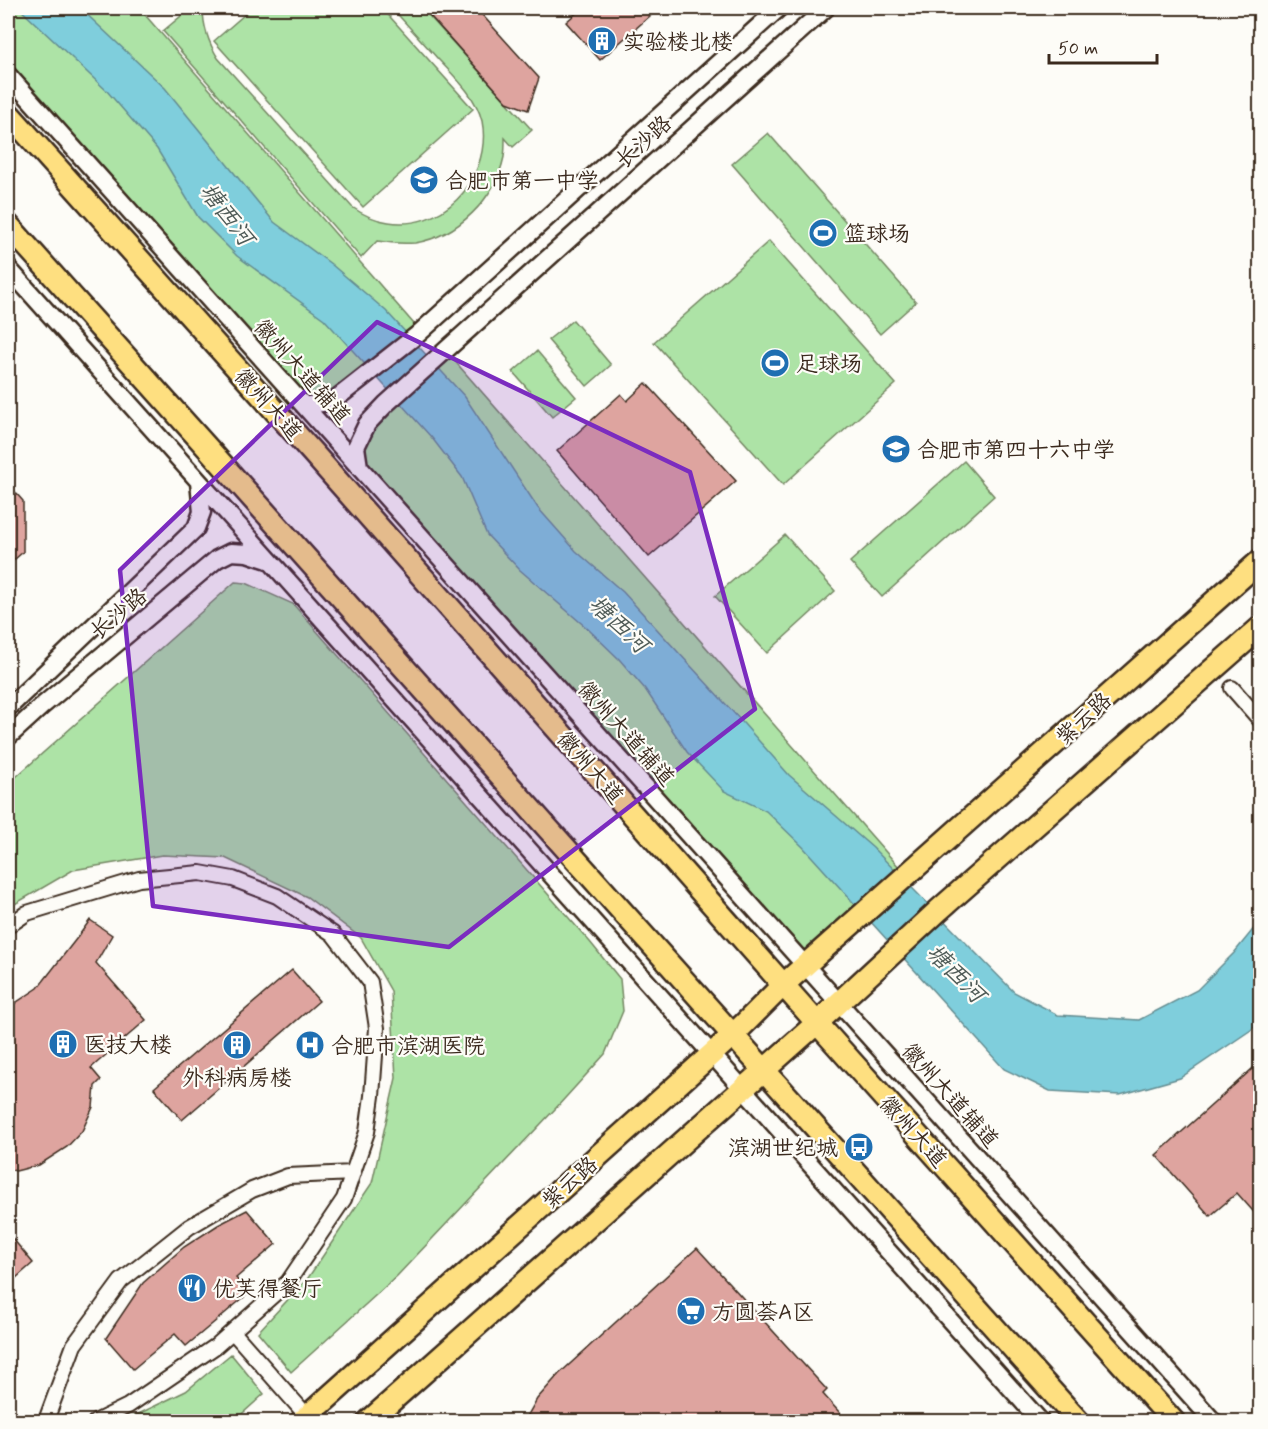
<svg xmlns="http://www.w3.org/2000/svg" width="1268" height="1429" font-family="Mynerve,'LXGW WenKai TC',sans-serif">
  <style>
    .green { fill: #ade3a6; stroke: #748662; stroke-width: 1.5 }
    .water { fill: #7fcedc; stroke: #648c90; stroke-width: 1.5 }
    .building { fill: #dea49f; stroke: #3b2a1e; stroke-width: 1.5 }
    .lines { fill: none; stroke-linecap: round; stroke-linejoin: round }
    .minor-casing { stroke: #3b2a1e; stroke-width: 18 }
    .tertiary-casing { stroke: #3b2a1e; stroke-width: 21 }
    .primary-casing { stroke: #3b2a1e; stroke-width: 26 }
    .minor { stroke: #fdfcf7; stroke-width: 14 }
    .tertiary { stroke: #fdfcf7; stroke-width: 16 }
    .primary { stroke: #fedf80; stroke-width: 21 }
    .marked { fill: #7b2cbf; fill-opacity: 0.2; stroke: #7b2cbf; stroke-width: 4.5; stroke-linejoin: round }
    .labels { text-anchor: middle; stroke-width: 4.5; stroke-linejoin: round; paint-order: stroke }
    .poi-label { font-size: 22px; fill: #3b2a1e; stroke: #fdfcf7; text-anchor: start }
    .street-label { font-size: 22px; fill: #3b2a1e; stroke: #fdfcf7 }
    .water-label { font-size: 24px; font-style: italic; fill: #4f5b57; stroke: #fdfcf7 }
  </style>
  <rect width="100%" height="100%" fill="#fdfcf7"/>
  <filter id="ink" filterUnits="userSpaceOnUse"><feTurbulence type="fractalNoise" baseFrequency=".0167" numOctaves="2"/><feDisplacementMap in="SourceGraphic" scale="12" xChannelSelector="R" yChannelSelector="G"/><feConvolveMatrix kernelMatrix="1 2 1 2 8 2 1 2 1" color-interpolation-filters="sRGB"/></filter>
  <g filter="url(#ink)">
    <path class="green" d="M8,8H139L420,331L362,379L304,406L8,75Z
      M182,8H203C203,27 208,42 218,58L352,207C398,240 459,220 478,166C483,152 485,136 482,121C476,96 455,77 438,59C423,42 407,25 392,8H422L532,130L513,147L505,138C505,144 505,150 504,157C495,199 458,236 415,243C402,244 390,243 377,241L361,258L163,31L181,16Z
      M252,8H382L473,109L363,207L214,41Z
      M768,133L916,302L880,334L732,164Z
      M769,241L896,384L783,485L654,342Z
      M573,320L611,365L587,386L548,340Z
      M445,350L906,875L805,967L359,467L367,424Z
      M537,351L576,397L552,417L513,372Z
      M964,461L994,496L882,597L850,562Z
      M785,535L835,591L767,653L715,596Z
      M235,582L246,583L293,604L590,942L620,979L623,1011L605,1054L556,1108L397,1276L291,1372L258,1332L308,1278L372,1183L396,1078L391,991L361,938L307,897L225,858L162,855L73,870L8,908V784Z
      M231,1354L264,1394L234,1421H124L186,1391Z"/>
    <path class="water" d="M19,8H80L165,88L274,222L331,264L386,311L465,397L538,508L576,551L623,592L744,724L789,775L873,848L1014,992L1058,1015L1139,1020L1197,990L1234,953L1260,921V1021L1251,1030L1180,1078L1120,1095L1050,1091L1004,1069L803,847L766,811L724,791L687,752L645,689L619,659L588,629L520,570L487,535L462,477L432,438L324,319L237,256L198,217L157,149L107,91Z"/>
    <path class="building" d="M423,8H476L539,78L528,110L507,102Z
      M582,8H659L600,60L566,22Z
      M646,383L736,481L649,557L557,451L621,394L627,401Z
      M8,484L23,501V552L8,565Z
      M90,920L112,935L96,963L146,1020L91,1068L101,1080L95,1086L93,1107L82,1131L67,1147L39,1165L16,1171L8,1169V1008L38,988L80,934Z
      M292,970L319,1001L182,1120L154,1088Z
      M1260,1062V1219L1237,1193L1210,1216L1156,1155Z
      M247,1210L276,1244L236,1278L249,1293L186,1346L175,1334L133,1369L106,1338L143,1283L184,1247L218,1225Z
      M8,1233L33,1263L8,1285Z
      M697,1248L827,1390L823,1394L848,1422H524L537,1399L559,1374Z"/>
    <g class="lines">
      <g class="minor-casing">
        <path id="minor" d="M1232,688L1260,720
          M8,926L27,913L139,879L200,873L233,879L277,896L333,934L370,982L377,1028L372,1096L367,1132L344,1199L288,1282L216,1346L128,1406L95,1422
          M233,1332L307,1416
          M48,1422V1415L74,1345L121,1281L189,1227L252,1190L288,1176L353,1173"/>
      </g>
      <g class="tertiary-casing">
        <path id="tertiary" d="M8,75L1214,1422
          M8,268L1041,1422
          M304,406L333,401L417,335L779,8
          M359,467L356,447L367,424L386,404L826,8
          M8,708L196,528L202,512L199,482
          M8,737L42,706L217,559L231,552L247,553L268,560"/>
      </g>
      <g class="primary-casing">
        <path id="primary" d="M8,113L312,452L817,1023L1174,1422
          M8,225L1079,1422
          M301,1422L733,1035L783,985L1260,561
          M368,1422L817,1023L939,910L1260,628"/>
      </g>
      <use href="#minor" class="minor"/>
      <use href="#tertiary" class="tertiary"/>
      <use href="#primary" class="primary"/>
    </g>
  </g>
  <path class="marked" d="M377,322L690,472L755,709L449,947L153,906L120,570Z"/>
  <defs>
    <g id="building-disc" transform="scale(1.5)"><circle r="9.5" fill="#1f6fb2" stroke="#fdfcf7"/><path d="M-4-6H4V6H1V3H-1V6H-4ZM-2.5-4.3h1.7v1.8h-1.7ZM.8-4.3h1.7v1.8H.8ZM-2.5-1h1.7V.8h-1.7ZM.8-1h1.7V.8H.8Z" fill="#fff"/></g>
    <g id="school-disc" transform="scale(1.5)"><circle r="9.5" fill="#1f6fb2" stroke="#fdfcf7"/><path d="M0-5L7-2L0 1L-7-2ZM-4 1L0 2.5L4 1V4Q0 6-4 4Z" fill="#fff"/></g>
    <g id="stadium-disc" transform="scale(1.5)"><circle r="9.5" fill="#1f6fb2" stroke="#fdfcf7"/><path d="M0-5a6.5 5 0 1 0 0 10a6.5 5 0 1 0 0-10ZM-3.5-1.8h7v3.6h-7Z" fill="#fff"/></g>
    <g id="hospital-disc" transform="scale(1.5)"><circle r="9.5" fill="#1f6fb2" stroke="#fdfcf7"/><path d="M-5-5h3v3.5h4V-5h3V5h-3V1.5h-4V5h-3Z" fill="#fff"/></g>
    <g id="bus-disc" transform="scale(1.5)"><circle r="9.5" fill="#1f6fb2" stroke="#fdfcf7"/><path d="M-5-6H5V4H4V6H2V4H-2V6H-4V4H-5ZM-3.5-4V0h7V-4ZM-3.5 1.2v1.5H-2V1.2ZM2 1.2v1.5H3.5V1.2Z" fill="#fff"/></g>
    <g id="restaurant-disc" transform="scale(1.5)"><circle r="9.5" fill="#1f6fb2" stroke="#fdfcf7"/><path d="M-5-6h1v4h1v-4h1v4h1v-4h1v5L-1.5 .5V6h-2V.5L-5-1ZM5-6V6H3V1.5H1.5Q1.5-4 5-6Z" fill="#fff"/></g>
    <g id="supermarket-disc" transform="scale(1.5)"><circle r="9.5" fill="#1f6fb2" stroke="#fdfcf7"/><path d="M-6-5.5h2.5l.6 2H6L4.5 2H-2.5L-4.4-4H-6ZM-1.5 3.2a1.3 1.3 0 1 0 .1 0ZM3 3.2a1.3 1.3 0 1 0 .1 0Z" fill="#fff"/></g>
  </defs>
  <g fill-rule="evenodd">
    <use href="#building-disc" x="602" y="41"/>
    <use href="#school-disc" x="424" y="180"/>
    <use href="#stadium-disc" x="823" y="233"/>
    <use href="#stadium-disc" x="775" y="363"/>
    <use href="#school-disc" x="896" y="449"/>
    <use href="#building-disc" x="63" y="1044"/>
    <use href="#building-disc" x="237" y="1045"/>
    <use href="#hospital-disc" x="310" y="1045"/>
    <use href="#bus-disc" x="859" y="1147"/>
    <use href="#restaurant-disc" x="192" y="1288"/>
    <use href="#supermarket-disc" x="691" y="1311"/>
  </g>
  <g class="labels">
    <g class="poi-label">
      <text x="623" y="49">实验楼北楼</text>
      <text x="445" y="188">合肥市第一中学</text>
      <text x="844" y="241">篮球场</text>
      <text x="796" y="371">足球场</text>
      <text x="917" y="457">合肥市第四十六中学</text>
      <text x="84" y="1052">医技大楼</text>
      <text x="331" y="1053">合肥市滨湖医院</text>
      <text x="237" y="1085" text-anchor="middle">外科病房楼</text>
      <text x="838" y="1155" text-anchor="end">滨湖世纪城</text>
      <text x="213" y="1296">优芙得餐厅</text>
      <text x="712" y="1319">方圆荟A区</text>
    </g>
    <g class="street-label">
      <text transform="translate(643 141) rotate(-42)" y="8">长沙路</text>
      <text transform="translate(303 371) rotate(48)" y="8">徽州大道辅道</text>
      <text transform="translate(269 404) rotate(48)" y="8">徽州大道</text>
      <text transform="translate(118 613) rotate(-40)" y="8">长沙路</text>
      <text transform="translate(1083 718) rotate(-42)" y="8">紫云路</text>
      <text transform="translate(627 733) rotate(48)" y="8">徽州大道辅道</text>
      <text transform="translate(591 767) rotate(49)" y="8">徽州大道</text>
      <text transform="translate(951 1095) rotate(48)" y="8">徽州大道辅道</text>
      <text transform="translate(914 1131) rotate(48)" y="8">徽州大道</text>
      <text transform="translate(569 1182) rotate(-42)" y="8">紫云路</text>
    </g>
    <g class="water-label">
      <text transform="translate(227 214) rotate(52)" y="8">塘西河</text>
      <text transform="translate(619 624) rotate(43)" y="8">塘西河</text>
      <text transform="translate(956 973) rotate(45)" y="8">塘西河</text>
    </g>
  </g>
  <rect width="1268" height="1429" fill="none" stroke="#fdfcf7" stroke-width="30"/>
  <rect x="15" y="15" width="1238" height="1399" fill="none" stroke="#3b2a1e" stroke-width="2" filter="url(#ink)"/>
  <path d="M1049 54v9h108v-9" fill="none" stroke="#3b2a1e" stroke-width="3"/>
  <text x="1058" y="54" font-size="18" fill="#3b2a1e" stroke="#fdfcf7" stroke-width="4.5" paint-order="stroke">50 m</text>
</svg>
